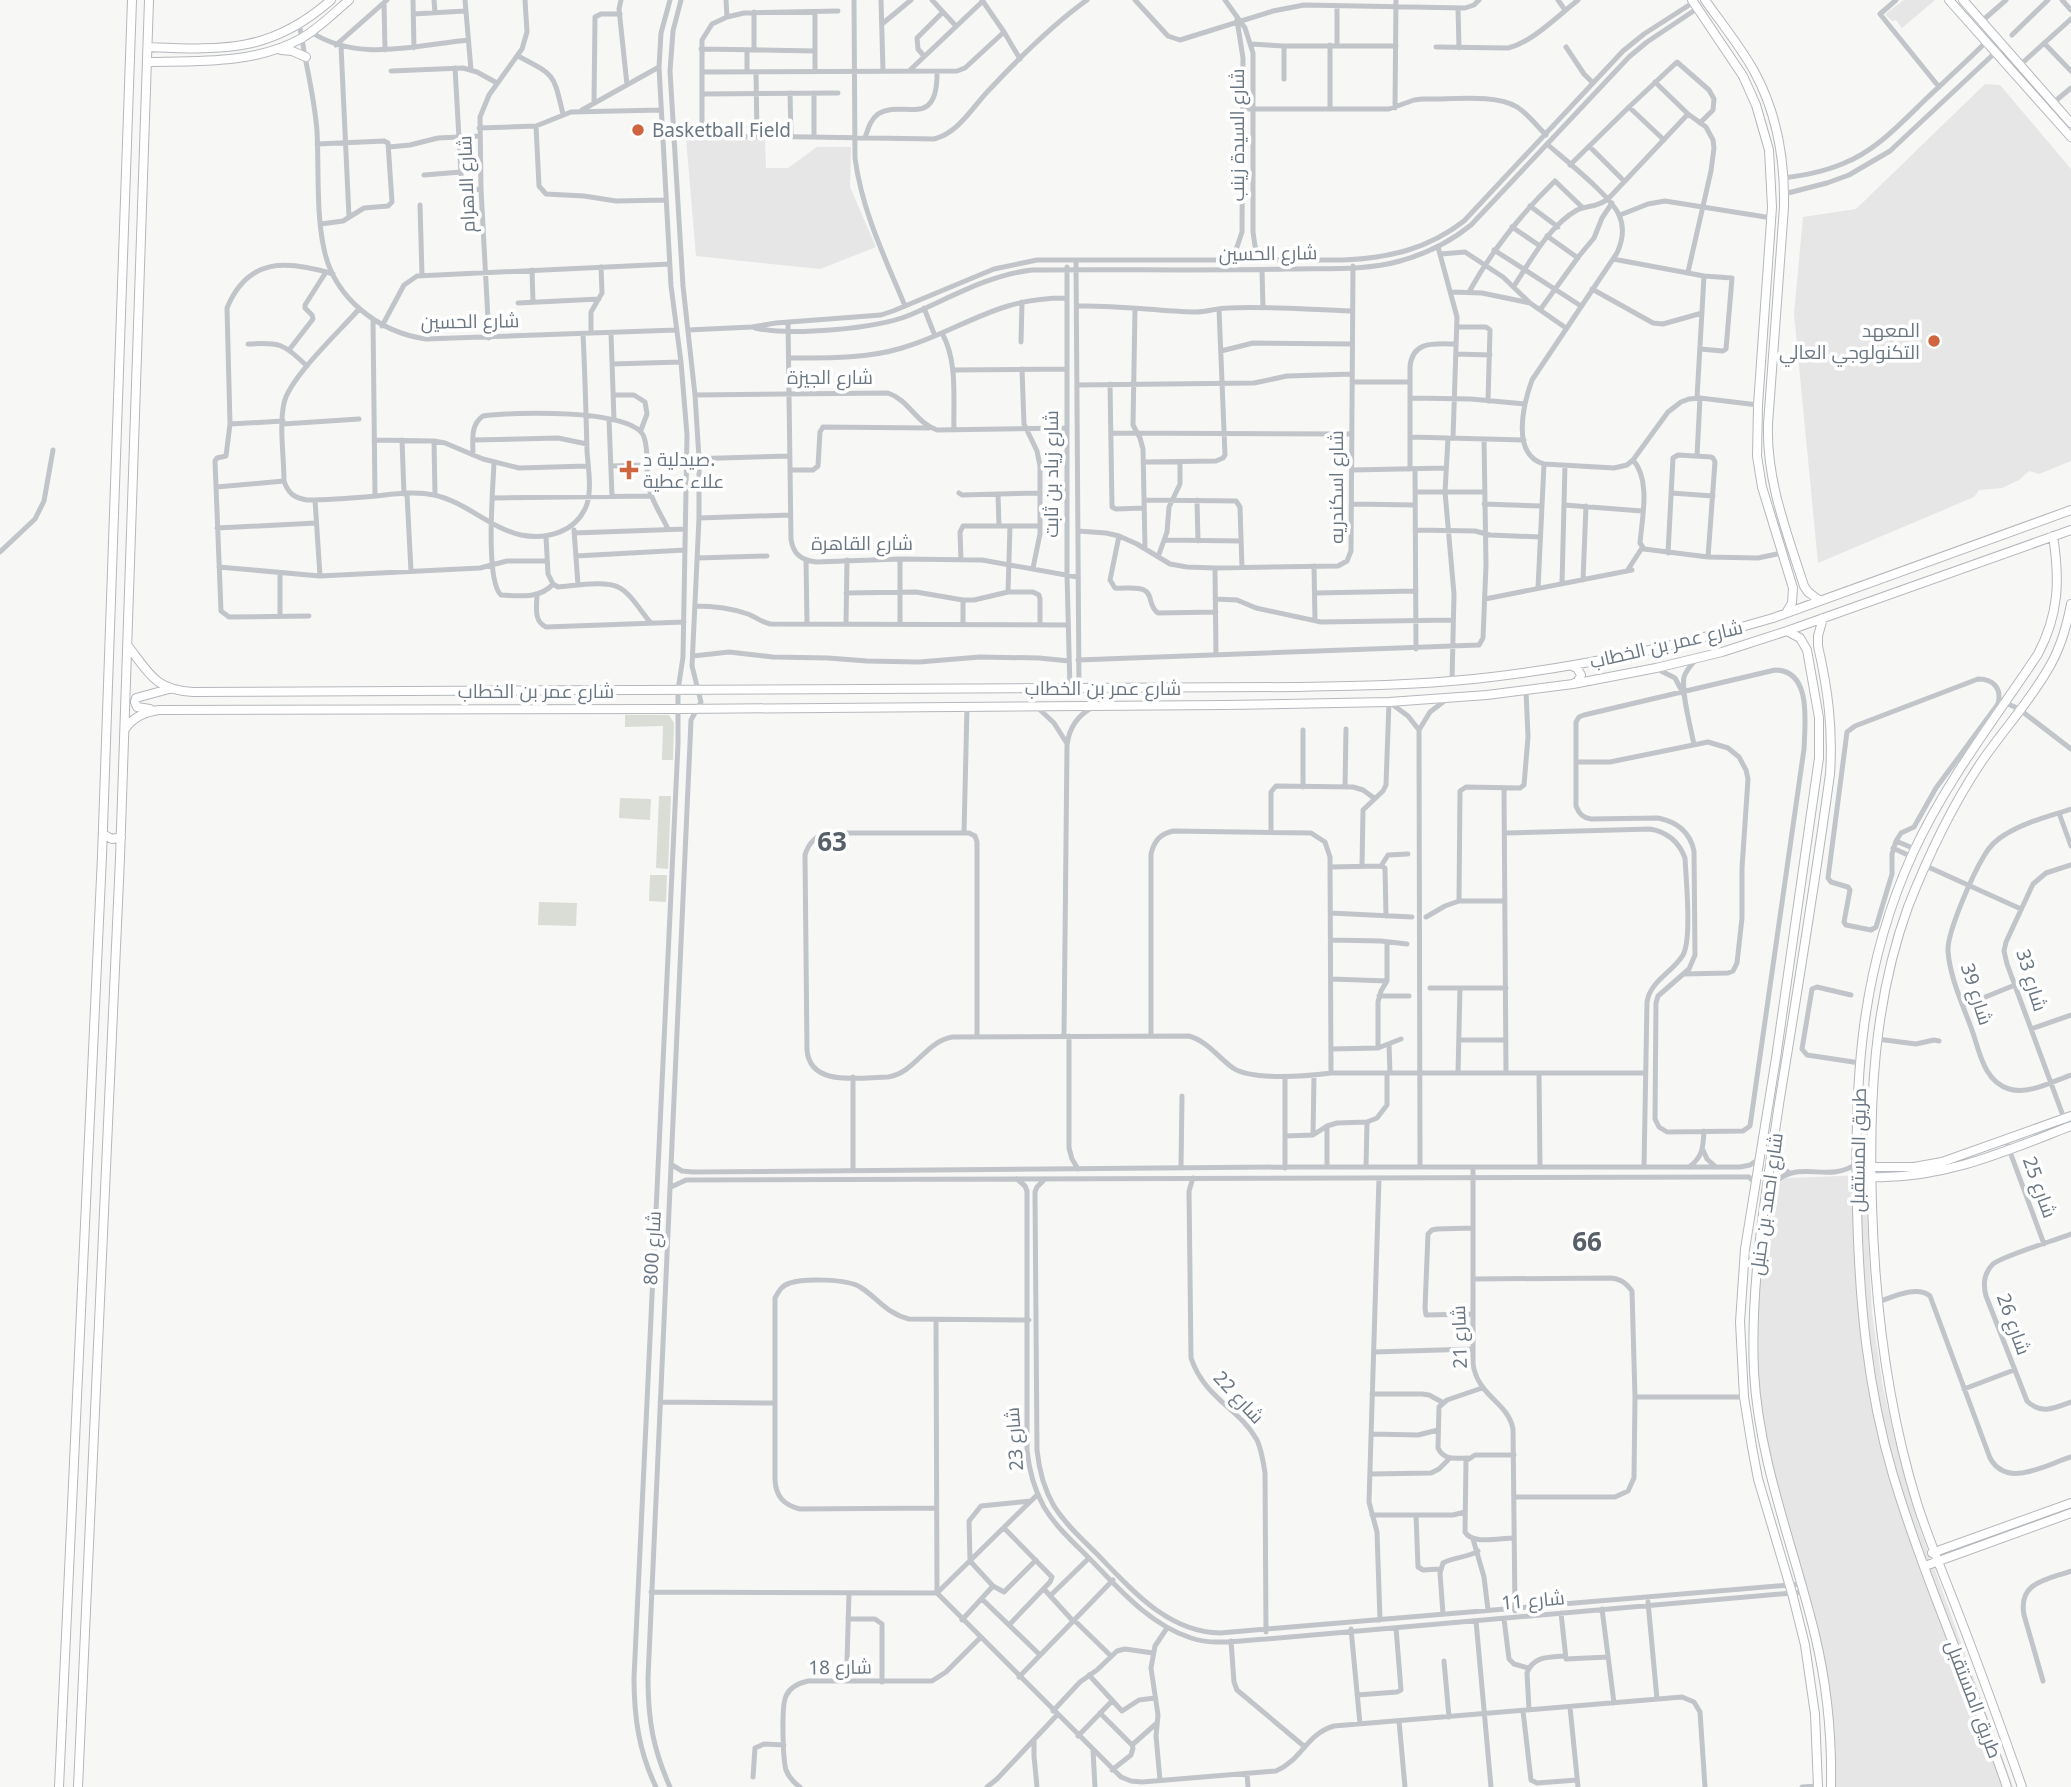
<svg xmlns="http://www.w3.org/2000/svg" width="2071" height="1787" font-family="'Noto Sans',Cairo,sans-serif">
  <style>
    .built { fill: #e5e6e5 }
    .green { fill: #d9ddd6 }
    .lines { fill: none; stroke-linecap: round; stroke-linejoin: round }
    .secondary-casing { stroke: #b4b8bc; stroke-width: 10 }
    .street { stroke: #c1c4c8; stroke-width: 5 }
    .secondary { stroke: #fff; stroke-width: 8 }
    .poi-dot { fill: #ce653e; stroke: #fff; stroke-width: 2.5 }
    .labels { text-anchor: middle; stroke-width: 7; stroke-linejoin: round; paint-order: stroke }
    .poi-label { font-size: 19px; fill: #6a7682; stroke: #fff; text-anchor: start }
    .street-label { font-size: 19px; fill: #6a7682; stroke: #fff }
    .district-label { font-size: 26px; font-weight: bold; fill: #576068; stroke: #fff }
  </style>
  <rect width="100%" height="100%" fill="#f7f7f5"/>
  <path class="built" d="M1904,0H1935L1902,28L1896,20L1892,21L1885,14Z
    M1985,84L2000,85L2071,169V461L2039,474L2029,471L2019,480L2002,488L1979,490L1974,497L1818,563L1794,314L1803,217L1856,209Z
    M686,138H765L766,168H788L817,147H851L850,187L876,247L820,269L696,256Z
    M1865,1175L1872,1313L1883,1388L1899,1456L1918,1523L2013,1787H1829L1827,1720L1813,1633L1787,1539L1752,1375L1766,1179Z"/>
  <path class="green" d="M625,715H669L674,723L673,760H662L663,726L625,727Z
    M659,796H671L668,869L656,868Z
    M620,798L651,799L650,820L619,818Z
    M650,875H667L666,902L649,901Z
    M539,902L577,903L576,926L538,925Z"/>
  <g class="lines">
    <g class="secondary-casing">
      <path id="secondary" d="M1692,0L1743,76L1756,105L1769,150L1772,207L1758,405L1757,456L1762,487L1793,588L1792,603L1786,613
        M1705,0C1722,24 1740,46 1754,71C1777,113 1785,160 1784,207L1768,424C1766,480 1787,533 1804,586L1808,592L1820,601
        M1949,0L2071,137
        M1963,0L2071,123
        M148,47C223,50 271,53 331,0
        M281,50L292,51L306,57
        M147,62C199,61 256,64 302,38C319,28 334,13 349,0
        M1823,618L1818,636V646C1828,690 1833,728 1830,774C1815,884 1797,994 1779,1104C1766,1193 1750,1282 1754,1372C1759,1463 1794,1547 1815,1635C1827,1685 1832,1736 1831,1787
        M1787,631L1800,638L1807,650L1819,718V758L1776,1058L1745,1249L1740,1322L1744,1397L1752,1447L1758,1479L1792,1593L1805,1645L1815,1714L1818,1787
        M128,646C149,673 155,690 193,692L1298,687C1357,686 1416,685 1474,679C1576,668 1675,647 1773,618L2071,510
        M1572,666L1577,668L1581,675L1578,681L1573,684
        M150,709L137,707L135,702L136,698L169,689
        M125,729C133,717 144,712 159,710L678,709L1225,705L1389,702L1487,695L1573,684L1656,668L1722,652L1787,631L2071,530
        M103,834L112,839L121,837
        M1871,1167H1914L1942,1162L2071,1116
        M1871,1177C1942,1180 2006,1151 2071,1126
        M1932,1553L2071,1503
        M1925,1566L2071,1513
        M59,1787L102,856L132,0
        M78,1787L120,858L149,0
        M2007,1787C1971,1682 1925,1581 1893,1475C1867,1388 1859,1298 1857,1207C1854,1081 1860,969 1913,853C1946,781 1995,719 2038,654C2059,614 2060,580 2053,536
        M2022,1787C2002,1730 1981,1672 1959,1615C1945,1578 1929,1541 1917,1503C1887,1406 1875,1307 1872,1205C1869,1105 1873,1003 1908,907C1928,856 1951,807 1982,761C2004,729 2032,699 2051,664C2061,646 2067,625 2071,604"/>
    </g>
    <path class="street" d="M413,0L414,48
      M434,0L435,13
      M465,0L471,70
      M621,0L619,9L627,85
      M726,0L727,17
      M854,0L855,158C862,211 885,258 905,306
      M881,0L883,71
      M932,0L956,26
      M982,0L1004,32L1020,59
      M1135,0L1168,36L1180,40L1273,11L1304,5L1465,8L1474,5L1479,0
      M1225,0L1245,28L1253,53V232L1255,246L1259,260
      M1558,0L1565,10
      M1896,0L1880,14L1939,87
      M2062,0L2071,10
      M384,3L385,50
      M1458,8L1459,48
      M754,12V50
      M815,12V71
      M413,14L465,11
      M1982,21L2006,0
      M882,24L911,0
      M299,25C302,36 303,46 305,57C310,82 315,105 317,131C319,168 316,213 324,249C334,298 378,332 426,339L676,330
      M311,32C358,63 417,45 468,40
      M2012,35L2048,0
      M2044,43L2071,71
      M1251,44L1284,46H1396
      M336,45L387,0
      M1337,45V6
      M341,46L349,217
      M1284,46V79
      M1436,47L1508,48C1531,43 1559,15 1578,0
      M1566,47L1584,74L1593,83
      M701,49L815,51
      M747,50V72
      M518,56C556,76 553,73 563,114
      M924,56L918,49L917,38L943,12
      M2020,65L2071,19
      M455,68L462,191L481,189
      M391,71L463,68L477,72L497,83
      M909,71L983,1
      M702,72L957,71L965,68L1004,32
      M756,72L757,137
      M1655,82L1688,114L1706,127L1713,140L1714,148L1711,171L1688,272
      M790,93L791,137
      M702,94L838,93
      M594,103L595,17L601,14H620
      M2053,103L2071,88
      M1629,107L1664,140
      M1395,108L1396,0
      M1243,109H1389L1414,100L1422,99C1448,100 1496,93 1517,107C1528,114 1537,126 1546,135
      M1330,109V45
      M582,110L659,67
      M536,126L539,186L546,194L584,196L616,201L666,200
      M479,128L536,126L571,112L661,110
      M673,135L934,139C959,133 973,106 990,89C1020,57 1052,25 1087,0
      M702,136V40L712,24L727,17L744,13L838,11
      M814,137V93
      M865,138C868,129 870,120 878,114C902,98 938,132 937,71
      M317,144L384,141L388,143L392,202L388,206L364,208L343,221L321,224
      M1547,144C1564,159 1611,196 1619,215C1625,228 1623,240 1617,253L1532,380C1523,405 1511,455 1544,464L1614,468L1627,465L1633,460L1668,412L1681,402L1689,399L1700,398L1758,405
      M1589,146L1624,181
      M389,147L410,145L438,138L479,136
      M1570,165L1629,107L1677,62L1709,90L1714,99L1713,110L1700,123
      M424,175L461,172
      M1784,178C1804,175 1823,172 1842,164C1876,151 1901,123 1927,98C1947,79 1967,61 1986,42
      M1784,194L1827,183L1849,175L1890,151L1998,50
      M420,205L422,275
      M1530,206L1558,227
      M1620,215L1648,204L1665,201L1772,218
      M1512,227L1540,246
      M1547,236L1578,258
      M1438,247L1457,317L1453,438
      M1494,250L1581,306
      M1441,254L1465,252L1503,277L1530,303L1566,328
      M1613,259L1704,276L1732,278L1726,349L1723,351L1700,349
      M1076,260L1079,688
      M1229,260L1237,247L1242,232L1243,58L1237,20
      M1067,267V575L1070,688
      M532,270L533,302
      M1262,270L1263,308
      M1514,286C1531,260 1549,226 1577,210C1588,205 1596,208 1608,199L1688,114
      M1592,289L1653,323L1663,324L1702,313
      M1451,292L1482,293L1530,303
      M1469,292C1492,250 1520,215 1555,181L1583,208
      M518,303L599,299
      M1077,306C1117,305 1156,311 1196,312C1207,312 1217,308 1228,308C1269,306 1311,310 1352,311
      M924,308L935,336
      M359,309C340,331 290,377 284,403C279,426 284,457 284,481C288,493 294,498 307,500C330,500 353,498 376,496C395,494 415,491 434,495C466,502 490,528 521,535C547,540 577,532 587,504C592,488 588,467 587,451C586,412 585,373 583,334
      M1135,309L1133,425L1140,438L1143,449L1145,548
      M1540,310L1579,256L1594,238L1602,218L1612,203
      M373,320L375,496
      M788,322L791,539C793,554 801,560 816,562L900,559L982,560L1077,577
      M382,326L404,285L417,276L670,264
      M1457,327H1486L1490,330L1488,401
      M755,328C791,336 876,329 910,315C950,298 988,275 1032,270C1118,269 1203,271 1289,269C1325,268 1365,271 1400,261C1426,254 1450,242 1471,225L1629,57L1647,42L1698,8
      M688,330L752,327L776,323L881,315L893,311L994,269L1037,260H1344C1389,258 1428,249 1464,221L1623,51L1644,34L1694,2
      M591,333V312L602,293L601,267
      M611,333L614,420
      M942,333C958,362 953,398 954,430
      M489,338L481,189L480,117L489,95L522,49L527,32L525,0
      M1021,342L1022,302
      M248,344C282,342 283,344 307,366
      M289,350L313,319L312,315L305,308V305L326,272
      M1221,351L1253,343L1352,344
      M1456,354L1490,355
      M789,358C827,358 865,359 902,348C938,338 971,317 1008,306C1027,300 1047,298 1067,298
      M612,364L681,362
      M1022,369L1024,424L1037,451L1040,466V534L1033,568
      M953,370L1067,369
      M1352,382H1410
      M1110,384L1112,507L1116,509L1144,508
      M1077,385L1254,383L1287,376L1352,374
      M613,395H634L645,402L647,414L641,430
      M695,395L888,393C909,400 916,423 937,430L1067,428
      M1410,398L1471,399L1525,404
      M1697,398L1704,276
      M609,419L612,496
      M230,424L283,421
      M283,424L359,419
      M1112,433L1352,434
      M1410,437L1524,440
      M1448,438L1445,492L1454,594L1452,681
      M374,440L434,441L445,443L483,459L519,468L588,466
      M402,440L404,494
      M473,440L558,438L587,444
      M434,441L435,495
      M473,455C473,440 470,425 483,416C510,412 634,408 644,437C649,451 646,470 648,485C651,500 662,516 668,529
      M1697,456L1700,398
      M687,459L790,456
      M1633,460C1651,480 1642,518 1640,543L1644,549L1708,557L1758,558L1782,553
      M1143,462L1216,461L1223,458L1225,455L1219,309
      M494,463C493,487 485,580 501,595C519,596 540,599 553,584
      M611,466L647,465
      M1410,469V367C1412,340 1435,344 1456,344
      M1415,469L1416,649
      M790,470H813L818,466L820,432L823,427L929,428
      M1352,470L1446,468
      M216,487L284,481
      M1415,492H1484
      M959,493L962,495L1040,493
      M1671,493L1713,496
      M407,494L411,571
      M998,494L999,526
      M493,498L652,496
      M315,500L320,576
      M1144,500L1236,501L1240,507L1242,568
      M1197,500L1198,541
      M1352,504L1415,505
      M1484,504L1542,506
      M1564,505L1642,511
      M699,518L790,515
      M217,528L316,523
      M574,530L578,585
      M1415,530L1475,531L1490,535L1540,537
      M1078,531L1106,533L1119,536L1137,544L1170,564L1187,567L1215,568L1338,566L1347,561L1351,551L1353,266
      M574,533L685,529
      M1119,536L1110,580L1115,588C1123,589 1136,586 1144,590C1153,594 1148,606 1158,613L1216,612
      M546,537L548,574L553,584L558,587C573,586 605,580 618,587C631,593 641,612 651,623
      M1165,540L1241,541
      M0,552L35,519L44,501L53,450
      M1668,553L1673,458L1678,455L1711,457L1713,458L1715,462L1708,557
      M576,556L685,550
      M1158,557L1167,532L1169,507L1180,484V462
      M697,558L767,556
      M900,559V624
      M961,559L960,532L963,526H1040
      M806,560L807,623
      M1314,566L1315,621
      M219,567L320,576L480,568L507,561H547
      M1215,568L1216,655
      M1627,571L1642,548
      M1583,580L1586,506
      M1562,584L1565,465
      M1538,588L1544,464
      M1008,592L1010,526
      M846,593L916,592L963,600H974L1008,592H1033L1039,595L1040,599V625
      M1315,593L1416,591
      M537,594C537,606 533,621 546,627L684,622
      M1215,599L1237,600L1256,608L1321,622L1452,620
      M1485,599L1632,570
      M695,606C713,606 731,608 748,614C756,617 761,622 770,624L1068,625
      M280,616V573
      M309,616L229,617L221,611L215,461L217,458L226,456L230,424L227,308C248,257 287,260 333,274
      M846,624L847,560
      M963,624V600
      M693,656L729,652L773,657L828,658L867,661L919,662L980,657L1039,658L1069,661
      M1078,660L1479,645L1483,638L1486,565L1484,439
      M1657,669L1675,678L1684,695
      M1775,670C1812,670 1805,723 1804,749L1750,1126L1743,1131L1667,1132L1659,1127L1655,1119L1656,1003L1658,996L1689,969L1695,955L1694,851C1690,832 1678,822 1658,818L1591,819C1583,818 1579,814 1576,806V722L1579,717L1584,715Z
      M1978,679C1994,679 2002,689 1998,704L1936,788L1914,827L1901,833L1896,841L1892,854V874L1876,927L1871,930L1846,925L1844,922L1850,890L1848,887L1831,882L1828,878L1847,732L1855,726Z
      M2006,703L2019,709L2071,749
      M1037,707L1054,723L1066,742
      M1303,730V787
      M1694,745C1691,728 1681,693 1684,677C1686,670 1692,664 1697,658
      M1576,762H1610L1708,742L1728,748L1739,757L1746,770L1748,779L1742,868V918L1737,963L1733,971L1728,973L1684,974
      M1345,787L1346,729
      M1504,788L1506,1073
      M2071,809C2050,816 2025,822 2006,834C1997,839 1989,847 1984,856C1973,874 1947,932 1948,951C1950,979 1964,1007 1973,1033C1980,1054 1985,1082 2009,1089C2029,1095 2053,1081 2071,1075
      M2059,813L2071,846
      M1271,832V792L1276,786L1353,787L1363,790L1374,798
      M964,833L967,707
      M1505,833L1650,829C1667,832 1679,842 1685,858C1686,879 1692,939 1683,955C1673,972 1650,981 1647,1002L1644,1167
      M1896,841L1915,849
      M1893,848L1912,857
      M1925,863L1926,866L2021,909
      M1362,866L1363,810L1383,791L1386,785L1389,702L1408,716L1419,730
      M1381,866L1388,855L1408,854
      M1330,867L1381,866L1385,868L1386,916
      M1459,901L1460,791L1466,787L1520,788L1524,785L1528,737L1526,691
      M1330,913L1412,917
      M1426,917L1445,906L1459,901H1505
      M1331,940L1381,941L1407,944
      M1331,979L1387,981
      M1430,988H1506
      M1851,995L1817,987L1812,989L1802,1049L1807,1055L1860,1063
      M1379,996H1409
      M1963,1006L2015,985
      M2031,1029L2071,1015
      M1064,1036L1067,745C1069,728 1078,715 1093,707
      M1069,1036V1148L1072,1159L1078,1169
      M1151,1036V854C1154,841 1160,834 1173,831L1311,833L1325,842L1330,857L1331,1073
      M977,1037V842L975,836L969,833H828C816,836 809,842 805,855L807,1050C810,1088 861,1077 888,1077C915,1073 925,1042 952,1037L1189,1036C1207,1041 1219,1058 1233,1068C1252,1081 1309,1076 1331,1073H1645
      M1877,1039L1916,1044L1934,1040L1939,1041
      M1459,1040H1506
      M1389,1044L1390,1073
      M1378,1048V1002L1381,991L1387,981V942
      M1331,1049L1378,1048L1401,1039
      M1458,1073L1460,988
      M1539,1073L1540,1167
      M853,1077V1170
      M2065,1121L2007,964L2004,951L2006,942L2033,884L2046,873L2071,865
      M1327,1126V1167
      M1313,1135L1314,1076
      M1285,1136L1313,1135L1327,1126L1337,1123L1367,1122L1377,1118L1387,1105V1073
      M2006,1141L2044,1244
      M1703,1150L1707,1159L1716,1167
      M1772,1153L1782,1168L1790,1173
      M672,1165L682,1171L693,1172L1285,1167H1740L1750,1165L1759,1159
      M1366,1167L1367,1122
      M1420,1167L1419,730L1430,712L1447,699
      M1689,1167C1703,1157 1703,1147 1704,1131
      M1181,1168L1182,1096
      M1285,1168V1077
      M1473,1168V1364C1478,1397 1508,1402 1513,1429L1515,1611
      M1193,1178L1189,1191L1191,1358C1205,1399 1239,1408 1257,1440C1262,1451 1263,1461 1265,1473L1266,1632
      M1379,1178L1369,1502L1377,1532L1380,1620
      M1017,1179L1025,1186L1027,1191V1450C1029,1470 1034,1489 1044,1507C1056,1527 1074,1543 1090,1559C1120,1590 1149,1624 1191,1638C1214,1646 1242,1640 1266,1639L1803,1592
      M1045,1179L1037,1187L1035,1192L1037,1450C1039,1470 1044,1489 1054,1506C1065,1524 1082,1539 1097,1554C1131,1589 1167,1632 1220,1633L1801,1584
      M671,1187L686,1180L1739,1177H1749L1755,1183
      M1768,1189C1796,1155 1826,1185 1856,1164
      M1473,1228L1437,1229L1432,1230L1428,1234L1425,1308L1426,1315L1473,1314
      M2071,1234C2056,1240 2002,1256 1993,1264C1984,1273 1983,1285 1986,1296L2027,1401C2041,1415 2055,1408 2071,1402
      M1473,1279L1611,1278C1621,1279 1626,1283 1632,1291L1635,1397L1634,1478L1628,1491L1615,1497H1514
      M1878,1302C1893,1297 1917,1285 1930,1296L1990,1458C2007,1489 2045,1465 2071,1457
      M936,1320L937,1593L1121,1777L1131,1781L1142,1782L1276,1771C1302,1760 1306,1734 1334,1726L1682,1697L1694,1702L1700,1712L1705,1787
      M1374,1352L1473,1349
      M1964,1389L2014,1370
      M1372,1394H1422L1429,1395L1442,1402
      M1635,1397H1744
      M660,1402L774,1403
      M1371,1434L1418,1435L1438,1430
      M1514,1455H1475L1466,1461L1465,1532C1472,1545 1500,1538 1514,1538
      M1468,1458C1456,1458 1444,1461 1438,1448L1439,1407L1447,1400L1482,1388
      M1370,1474L1431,1473L1439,1469L1450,1458
      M1031,1501L981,1506L969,1521L970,1561L993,1586L1004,1592L1036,1560
      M936,1508L800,1509C784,1505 776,1497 775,1480V1298C779,1291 782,1285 790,1283C804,1278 848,1279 860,1287C878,1298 887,1314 909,1319L1029,1320
      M1372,1515H1453L1465,1512
      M1416,1515L1418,1567L1423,1570L1440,1569
      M1004,1528L1052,1577L1050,1582L1009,1625
      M1473,1539L1484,1577L1488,1610
      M1044,1589L1073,1621
      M651,1592L937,1593L1038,1494
      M1050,1596L1089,1558
      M982,1599L1040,1655
      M1648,1602L1657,1699
      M1602,1609L1614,1703
      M1561,1613L1566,1659L1608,1657
      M1443,1614L1440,1573L1443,1563C1453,1557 1467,1558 1478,1551
      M848,1619H875L882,1624V1682
      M1504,1619L1509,1659L1514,1664L1528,1668
      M962,1620L993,1586
      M1074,1620L1111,1656
      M1476,1621L1491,1787
      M1351,1629L1360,1724
      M1231,1641L1234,1682L1237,1690L1305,1747
      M1444,1661L1449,1717
      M847,1662L849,1593
      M1089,1675L1122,1711L1139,1700L1155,1698
      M1019,1677L1113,1580
      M2043,1681L2024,1615C2018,1582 2046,1580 2071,1571
      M1357,1695L1397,1692L1401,1690L1396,1628
      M1570,1707L1578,1787
      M1529,1710L1527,1673C1533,1656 1549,1657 1565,1656
      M1053,1711L1080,1682L1097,1670L1117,1651L1125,1649L1153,1653
      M1523,1711L1531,1780L1537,1783L1577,1780
      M1100,1713L1132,1745L1133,1748L1131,1755L1112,1770
      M1399,1721L1405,1787
      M1078,1736L1112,1701
      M1034,1741V1756L1037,1787
      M1132,1745L1157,1723
      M1093,1751L1095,1787
      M1247,1774L1248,1787
      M753,1777L755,1748L764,1744L784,1745
      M1160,1780L1156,1736L1158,1715L1151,1668L1155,1646L1167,1628
      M656,1787C639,1752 634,1717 634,1678L678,744V690L683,657L687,435L681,362L671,286L659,67L661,33L670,0
      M670,1787C653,1749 648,1720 648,1678L690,743L691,720L701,702L692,666L699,518V458L695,395L683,286L670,71L673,31L681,0
      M800,1787C793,1782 789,1778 786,1770C783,1760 781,1706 786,1696C790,1687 799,1683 808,1681H932L946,1672L980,1638
      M987,1787L997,1779L1057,1715
      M1802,1787L1818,1786"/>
    <use href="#secondary" class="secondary"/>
  </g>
  <g class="poi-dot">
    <circle cx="638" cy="130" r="7"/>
    <circle cx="1934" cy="341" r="7"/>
    <path d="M625.5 459.5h7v7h7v7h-7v7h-7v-7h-7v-7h7z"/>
  </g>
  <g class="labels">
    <g class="poi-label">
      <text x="652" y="137">Basketball Field</text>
      <text x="1920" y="337" text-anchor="end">المعهد<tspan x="1920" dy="22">التكنولوجي العالي</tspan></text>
      <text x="643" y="466">صيدلية د.<tspan x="643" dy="22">علاء عطية</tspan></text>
    </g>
    <g class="street-label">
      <text transform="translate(1237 135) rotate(-90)" y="7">شارع السيدة زينب</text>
      <text transform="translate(466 184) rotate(-92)" y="7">شارع الاهرام</text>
      <text transform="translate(1268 253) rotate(-1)" y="7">شارع الحسين</text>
      <text transform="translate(470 321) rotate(-1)" y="7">شارع الحسين</text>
      <text x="830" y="384">شارع الجيزة</text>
      <text transform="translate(1051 474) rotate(-90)" y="7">شارع زياد بن ثابت</text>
      <text transform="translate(1336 487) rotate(-90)" y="7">شارع اسكندريه</text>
      <text x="862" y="550">شارع القاهرة</text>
      <text transform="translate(1666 644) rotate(-13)" y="7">شارع عمر بن الخطاب</text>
      <text x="1103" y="695">شارع عمر بن الخطاب</text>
      <text x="536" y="698">شارع عمر بن الخطاب</text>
      <text transform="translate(2032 980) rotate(73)" y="7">شارع 33</text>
      <text transform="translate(1977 994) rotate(72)" y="7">شارع 39</text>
      <text transform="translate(1858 1150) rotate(-89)" y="7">طريق المستقبل</text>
      <text transform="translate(2040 1187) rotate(70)" y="7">شارع 25</text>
      <text transform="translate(1766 1204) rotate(-82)" y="7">شارع احمد بن حنبل</text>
      <text transform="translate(652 1248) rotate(-87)" y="7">شارع 800</text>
      <text transform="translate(2014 1324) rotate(70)" y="7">شارع 26</text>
      <text transform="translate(1459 1337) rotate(-92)" y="7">شارع 21</text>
      <text transform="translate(1239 1397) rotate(47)" y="7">شارع 22</text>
      <text transform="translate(1014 1439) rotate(-94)" y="7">شارع 23</text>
      <text transform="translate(1533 1600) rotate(-5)" y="7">شارع 11</text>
      <text transform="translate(840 1667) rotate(-1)" y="7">شارع 18</text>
      <text transform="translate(1974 1699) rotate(69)" y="7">طريق المستقبل</text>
    </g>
    <g class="district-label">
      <text x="832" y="851">63</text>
      <text x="1587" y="1251">66</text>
    </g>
  </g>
</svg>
